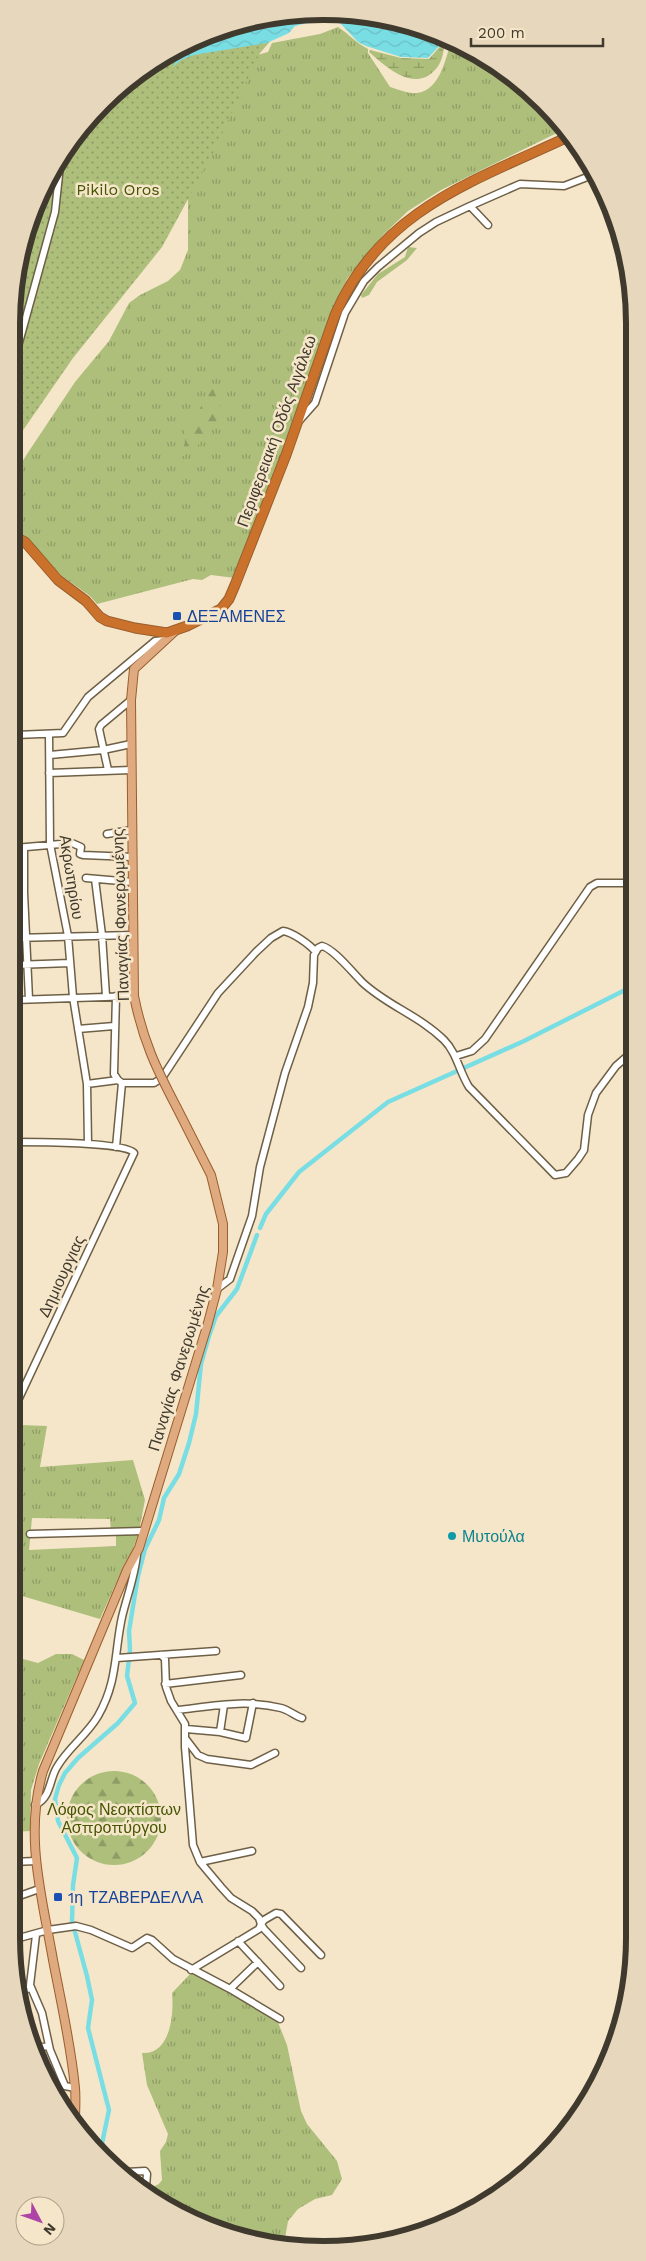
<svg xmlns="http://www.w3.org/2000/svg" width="646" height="2261" font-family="'Work Sans',sans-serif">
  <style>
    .grass { fill: url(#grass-tufts); fill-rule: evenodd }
    .forest { fill: url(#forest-firs) }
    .wetland { fill: url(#wetland-marsh) }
    .park { fill: url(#park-dots) }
    .water { fill: url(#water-waves) }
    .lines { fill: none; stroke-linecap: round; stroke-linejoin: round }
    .canal { stroke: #79dee4; stroke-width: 4.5 }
    .minor-casing { stroke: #6e6047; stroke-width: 9 }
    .major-casing { stroke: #9a5e2d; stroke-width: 10 }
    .highway-casing { stroke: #9a5e2d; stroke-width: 11 }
    .minor { stroke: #fff; stroke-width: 6 }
    .major { stroke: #dfaa80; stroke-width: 8 }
    .highway { stroke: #ca722c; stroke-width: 9 }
    .major-bridge-casing { stroke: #9a5e2d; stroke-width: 10; stroke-linecap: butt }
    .major-bridge { stroke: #dfaa80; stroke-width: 8 }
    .transit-dot { fill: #1a4fb4; stroke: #f6e6c9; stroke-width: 2 }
    .culture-dot { fill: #0f9aa8; stroke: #f6e6c9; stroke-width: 2 }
    .labels { text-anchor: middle; stroke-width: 5; stroke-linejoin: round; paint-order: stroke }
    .park-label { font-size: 16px; fill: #475604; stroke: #f6e6c9 }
    .street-label { font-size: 16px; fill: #403a2e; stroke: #f6e6c9 }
    .transit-label { font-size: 16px; fill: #164399; stroke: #f6e6c9; text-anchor: start }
    .culture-label { font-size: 16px; fill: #0d838f; stroke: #f6e6c9; text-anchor: start }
    .rim { fill: none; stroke: #403a2e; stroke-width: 6 }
  </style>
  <defs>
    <pattern id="grass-tufts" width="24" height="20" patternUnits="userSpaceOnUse" patternTransform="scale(1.25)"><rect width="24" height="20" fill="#adbf7b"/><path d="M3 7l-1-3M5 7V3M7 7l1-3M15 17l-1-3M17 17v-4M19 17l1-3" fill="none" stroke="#8e9c65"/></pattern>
    <pattern id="forest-firs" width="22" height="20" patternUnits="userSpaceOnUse" patternTransform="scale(1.25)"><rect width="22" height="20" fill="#adbf7b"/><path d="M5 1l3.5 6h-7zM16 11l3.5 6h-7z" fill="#8e9c65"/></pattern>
    <pattern id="wetland-marsh" width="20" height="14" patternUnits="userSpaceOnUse" patternTransform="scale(1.25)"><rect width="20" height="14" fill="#adbf7b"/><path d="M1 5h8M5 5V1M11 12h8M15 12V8" fill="none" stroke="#8e9c65"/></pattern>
    <pattern id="park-dots" width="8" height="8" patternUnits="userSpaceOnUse" patternTransform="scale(1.25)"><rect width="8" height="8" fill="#adbf7b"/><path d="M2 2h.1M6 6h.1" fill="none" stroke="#8e9c65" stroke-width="1.8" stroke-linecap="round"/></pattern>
    <pattern id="water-waves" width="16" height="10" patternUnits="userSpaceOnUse" patternTransform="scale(1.25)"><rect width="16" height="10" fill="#79dee4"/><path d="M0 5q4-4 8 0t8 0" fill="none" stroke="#6abfc4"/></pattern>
  </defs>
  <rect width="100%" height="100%" fill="#f6e6c9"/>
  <path class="grass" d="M338,27C349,34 356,43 368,49V53L390,87C397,89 409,94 417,93C440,90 445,60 451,42L479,53L557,117L565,129L441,190L408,211L384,234L347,279L332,311L285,450L235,578L211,575L202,580L193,579L97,604L90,596L62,576L24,535L16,532V472L27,454L75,382L109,341L129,303L140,295L168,281L180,270L188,250V157L251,57L268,52L272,43L320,34Z
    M21,1425L47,1426L40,1467L133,1460L145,1500L139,1531L132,1552L124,1565L100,1619L12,1593L13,1442ZM32,1518L110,1519L111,1532H116V1546L29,1550Z
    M56,1654H72L84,1660L39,1764L31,1790L30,1831L12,1832V1656L38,1663Z
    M192,1972L277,2020L287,2045L301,2111L307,2124L337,2161L342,2179L332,2195L315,2199L298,2209L288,2221L284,2244L185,2217L148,2189L159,2184L162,2180L160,2151L166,2142L168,2134L147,2085L142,2053C171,2055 174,2013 172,1993Z"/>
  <path class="forest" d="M408,247L417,248L407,260L377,282L369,295L362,298L361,295L378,274L405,257Z
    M212,386L222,411C216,424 195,454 180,457L175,454C189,448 184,439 184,429L192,417L198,412Z
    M67 1818a47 47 0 1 1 94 0a47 47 0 1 1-94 0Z"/>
  <path class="wetland" d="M444,42C444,53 442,63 434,71C413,92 386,67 369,52L370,50L401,58L429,59Z"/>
  <path class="park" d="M262,17H291L260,53L212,155L162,247L73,358L17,439V262L64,150L150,64Z"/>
  <path class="water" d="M262,17H384L445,40L428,58L401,57L366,46L358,42L339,22L330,18L295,26L289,33L267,43L194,55L181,60L173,67L176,61L167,57Z"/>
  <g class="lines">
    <path class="canal" d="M260,1228L266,1214L299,1172L388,1102L524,1041L631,987
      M100,2153L109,2110L88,2028L92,2000L87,1976L72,1921L73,1885L77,1858L58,1821L55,1799L59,1785L65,1773L78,1758L118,1723L135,1703L127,1676L130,1650L129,1631L138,1576L145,1549L159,1520L164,1498L179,1474L189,1443L196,1414L201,1364L209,1336L216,1316L237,1289L257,1235"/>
    <g class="minor-casing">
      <path id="minor" d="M470,206L520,184L564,186L595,174
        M17,350L55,212L61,157
        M299,421L315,403L345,313L364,281L378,267L419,233L436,222L470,206L488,225
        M16,735L63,733L88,697L155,641L165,640
        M49,735L50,844L68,936L73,997L87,1084L88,1144
        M50,755L103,750L131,744
        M108,770L99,729L101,725L131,700
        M49,773L131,770
        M107,834L132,830
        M15,848L72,843L81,847L80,854L83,855L132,857
        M24,848V893L29,999
        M86,878L132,882
        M95,879L102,935L106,996
        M15,938L132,935
        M15,965L70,963
        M116,996L114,1074L118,1080
        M15,1000L134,996
        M78,1029L114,1026
        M456,1056L472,1051L485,1039L590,887L597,883H631
        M87,1084L118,1080L122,1083H154L162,1078L218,993L256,952L271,938L283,931C292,932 309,944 315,951
        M116,1147L122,1083
        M217,1289L230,1279L252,1216L260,1167L285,1073L308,1007L313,983L314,955L318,948L322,946C334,949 352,972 362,982C386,1005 420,1016 444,1040C457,1053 459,1071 469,1087L555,1175L566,1173L578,1159L584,1150L588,1115L596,1093L616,1066L631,1053
        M13,1411L134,1153C127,1142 32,1142 14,1142
        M30,1534L143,1531
        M161,1655L165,1659L166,1687L171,1701L185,1724V1747L193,1845L200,1862L221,1887L231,1898L252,1911L259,1918L261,1924L259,1929L191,1970
        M117,1658L216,1651
        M165,1684L241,1675
        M178,1710C213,1706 247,1699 281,1708C289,1710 295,1716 302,1718
        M186,1729L220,1732L246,1738L253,1703
        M220,1732L224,1705
        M185,1738L198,1755L207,1759L251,1765L275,1753
        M35,1805C51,1798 49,1780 57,1767C68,1748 87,1735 98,1716C118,1681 114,1654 122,1617C127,1596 135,1576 137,1554
        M12,1862L36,1861
        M200,1862L252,1851
        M11,1899L39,1889
        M36,1935L30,1985L42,2013L50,2050L65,2086L75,2088
        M12,1940L48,1930L76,1926L91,1930L132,1948L147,1938L152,1940L173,1959L230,1989L280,2019
        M238,1941L280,1986
        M301,1968L264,1929L261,1924L264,1920L276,1913L281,1914L321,1955
        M230,1989L258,1962
        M22,1990L31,1988
        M33,2048L49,2046
        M126,2172L145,2171L147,2174L146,2187"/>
    </g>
    <g class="major-casing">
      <path id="major" d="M134,996L131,700L134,669L175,631
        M75,2122C75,2111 76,2099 75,2088C71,2045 61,2002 53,1960C42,1897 24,1835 43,1771L127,1570L139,1548L208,1323L217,1289L223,1252V1224L211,1175L177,1108"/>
    </g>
    <g class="highway-casing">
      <path id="highway" d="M16,537L25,542L58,580L86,601L100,617L107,621L135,628L167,633L187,626L221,609L229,599L235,585L286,455L335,315C380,210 474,181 570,136"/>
    </g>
    <use href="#minor" class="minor"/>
    <use href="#major" class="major"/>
    <use href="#highway" class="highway"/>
    <g class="major-bridge-casing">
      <path id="major-bridge" d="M134,996C143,1041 156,1068 177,1108"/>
    </g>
    <use href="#major-bridge" class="major-bridge"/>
  </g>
  <g class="transit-dot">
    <rect x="172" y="611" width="10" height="10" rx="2.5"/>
    <rect x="53" y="1892" width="10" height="10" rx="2.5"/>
  </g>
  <circle class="culture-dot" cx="452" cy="1536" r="5"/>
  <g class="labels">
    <g class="park-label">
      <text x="118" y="195">Pikilo Oros</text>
      <text x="114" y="1815">Λόφος Νεοκτίστων<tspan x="114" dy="18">Ασπροπύργου</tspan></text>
    </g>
    <g class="street-label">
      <text transform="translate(276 431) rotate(-70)" y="6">Περιφερειακή Οδός Αιγάλεω</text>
      <text transform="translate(72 877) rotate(81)" y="6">Ακρωτηρίου</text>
      <text transform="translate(120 915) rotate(-92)" y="6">Παναγίας Φανερωμένης</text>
      <text transform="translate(61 1276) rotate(-65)" y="6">Δημιουργιας</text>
      <text transform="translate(178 1368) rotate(-73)" y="6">Παναγίας Φανερωμένης</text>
    </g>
    <g class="transit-label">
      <text x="187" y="622">ΔΕΞΑΜΕΝΕΣ</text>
      <text x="68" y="1903">1η ΤΖΑΒΕΡΔΕΛΛΑ</text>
    </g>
    <g class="culture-label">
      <text x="462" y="1542">Μυτούλα</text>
    </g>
  </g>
  <path d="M0 0H646V2261H0ZM323 20H323A303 303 0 0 1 626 323V1938A303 303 0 0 1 323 2241H323A303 303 0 0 1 20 1938V323A303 303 0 0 1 323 20Z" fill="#e7d8bd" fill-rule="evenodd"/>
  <path class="rim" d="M323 20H323A303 303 0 0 1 626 323V1938A303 303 0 0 1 323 2241H323A303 303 0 0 1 20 1938V323A303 303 0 0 1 323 20Z"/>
  <g transform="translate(40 2221) rotate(131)"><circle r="24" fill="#f6e6c9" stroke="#ada18b"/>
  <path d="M0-4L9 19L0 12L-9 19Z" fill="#ae44a6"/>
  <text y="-8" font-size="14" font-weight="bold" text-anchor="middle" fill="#403a2e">N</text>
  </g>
  <path d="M471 38v8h132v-8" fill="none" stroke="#403a2e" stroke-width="2.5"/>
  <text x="478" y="38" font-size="15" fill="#403a2e" stroke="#f6e6c9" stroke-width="4" paint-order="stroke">200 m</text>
</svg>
